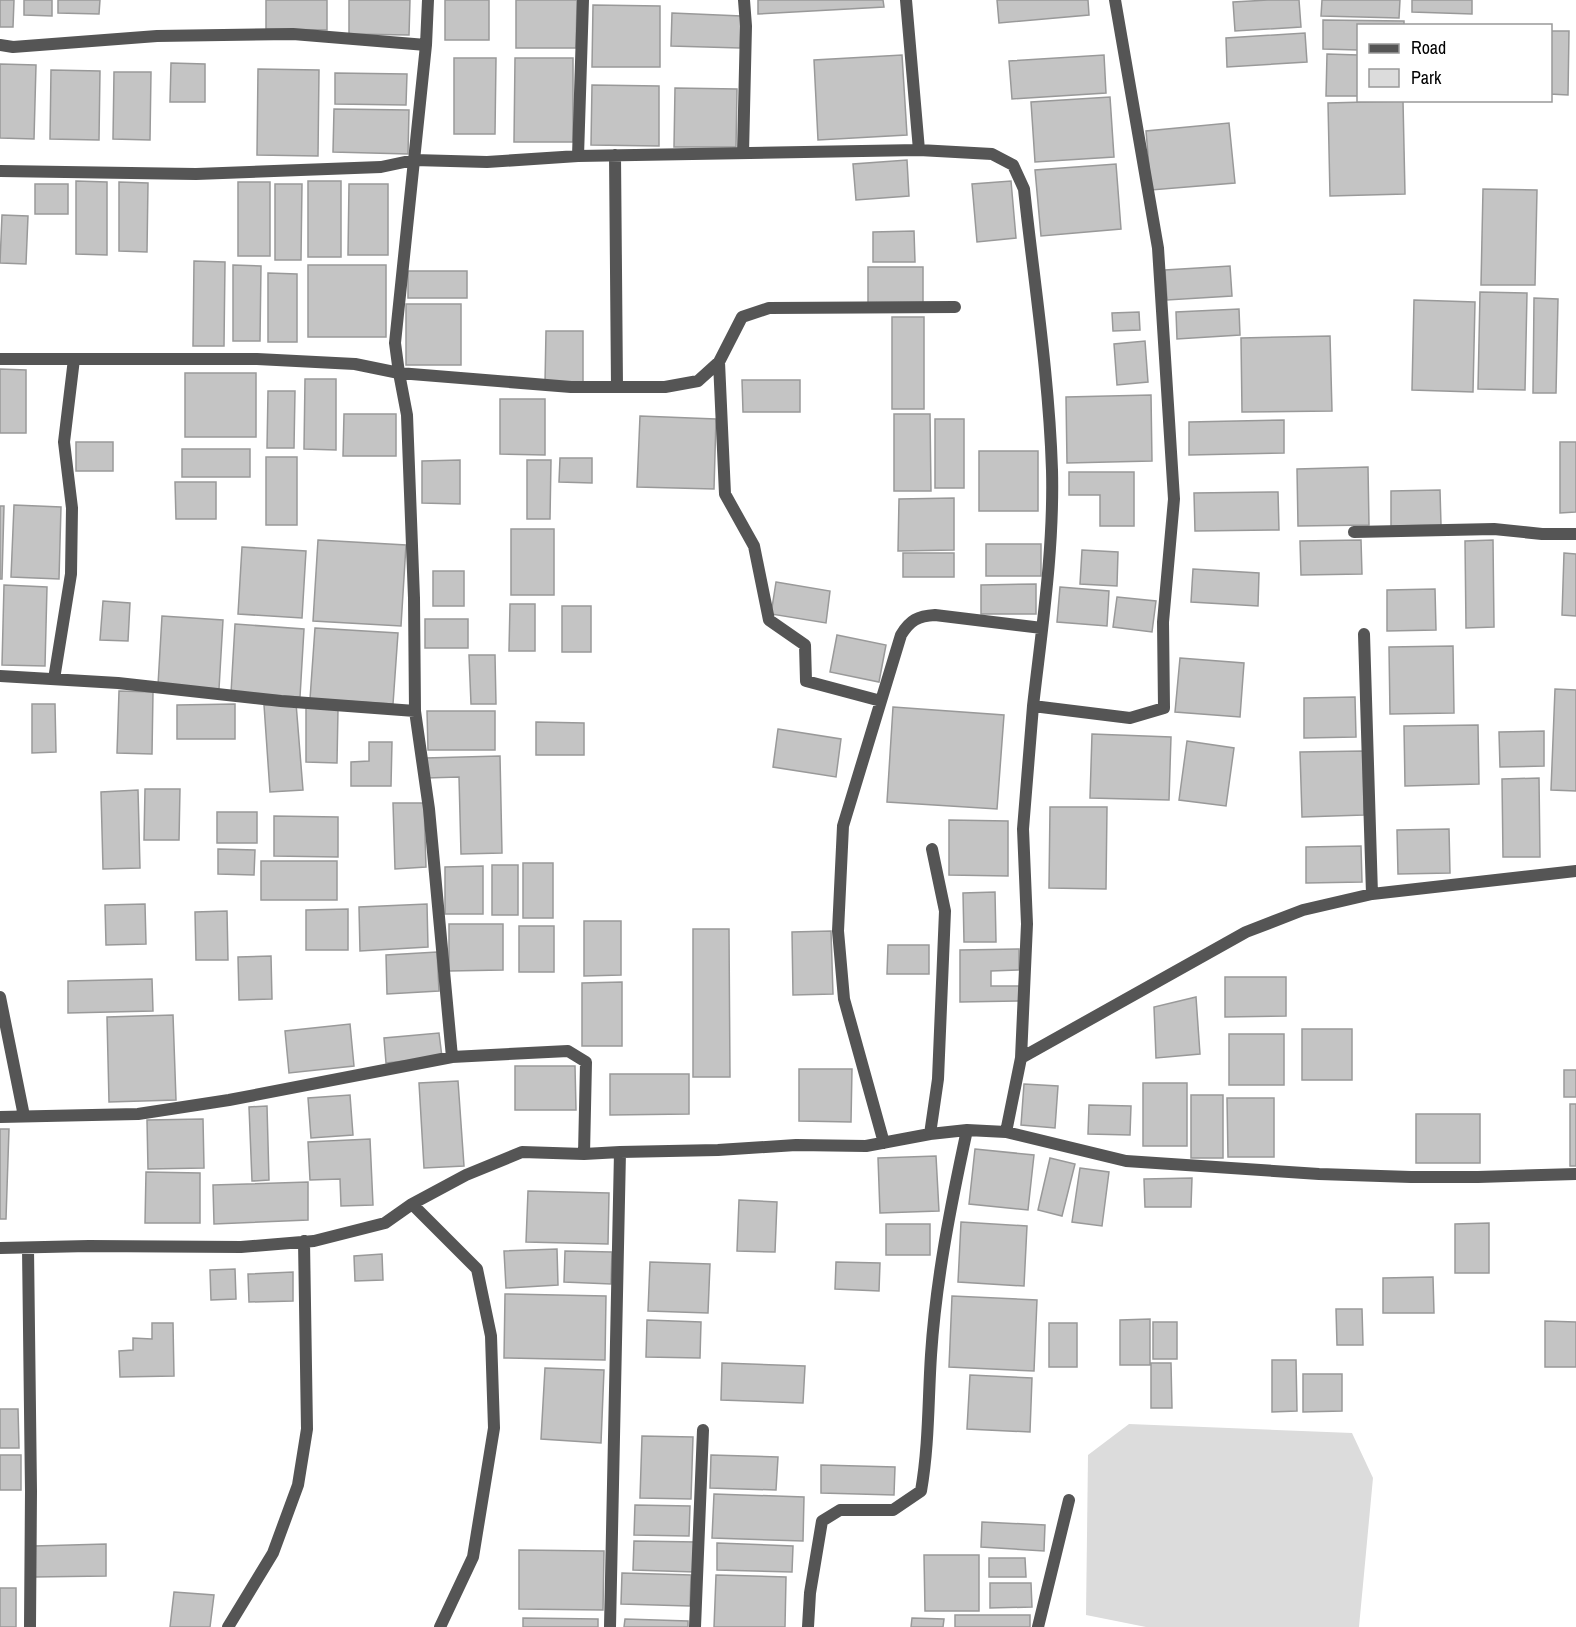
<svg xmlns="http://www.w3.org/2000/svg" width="1576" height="1627" font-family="'Archivo Narrow',sans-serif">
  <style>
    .green { fill: #dcdcdc }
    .building { fill: #c4c4c4; stroke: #999; stroke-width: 1.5 }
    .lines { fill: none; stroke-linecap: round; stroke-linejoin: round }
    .minor { stroke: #555; stroke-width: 12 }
  </style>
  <rect width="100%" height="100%" fill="#fff"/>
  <path class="green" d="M1129,1424L1352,1433L1373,1478L1359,1627H1146L1086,1615L1088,1455Z"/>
  <path class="building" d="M0,0H14L13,27H0Z
    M24,0H52V16L24,15Z
    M58,0H100L99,14L58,13Z
    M266,0H327V30L266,29Z
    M349,0H410L409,35L349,34Z
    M445,0H489V40H445Z
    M516,0H577L576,48H516Z
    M758,0H883L884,7L758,14Z
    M997,0H1088L1089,15L999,23Z
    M1268,0H1299L1301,27L1235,31L1233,2Z
    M1322,0H1400L1399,18L1321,16Z
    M1412,0H1472V14L1412,12Z
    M593,5L660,6V67H592Z
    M672,13L741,16L740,48L671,46Z
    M1323,20L1404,21V26H1358V50L1323,49Z
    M1550,31H1569L1568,95L1550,94Z
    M1305,33L1307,62L1227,67L1226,38Z
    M1327,54L1358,55V96H1326Z
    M902,55L907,135L818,140L814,60Z
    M1104,55L1106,93L1012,99L1009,61Z
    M454,58H496L495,134H454Z
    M515,58H573V142H514Z
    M171,63L205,64V102H170Z
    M0,64L36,65L34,139L0,138Z
    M258,69L319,70L318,156L257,155Z
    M51,70L100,71L99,140L50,139Z
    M114,72H151L150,140L113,139Z
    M335,73L407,74L406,105L335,104Z
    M592,85L659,86V146L591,145Z
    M675,88L737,89L736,147H674Z
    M1110,97L1114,157L1035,162L1031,102Z
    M1403,101L1405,194L1330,196L1328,103Z
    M334,109L409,110L408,154L333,152Z
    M1229,123L1235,183L1151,190L1146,131Z
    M907,160L909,196L856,200L853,164Z
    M1116,164L1121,229L1041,236L1035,170Z
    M76,181L107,182V255L76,254Z
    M308,181H341V257H308Z
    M1011,181L1016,238L977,242L972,184Z
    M119,182L148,183L147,252L119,251Z
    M238,182H270V256H238Z
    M35,184H68V214H35Z
    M275,184H302L301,260H275Z
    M349,184H388V255H348Z
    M1483,189L1537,190L1535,285H1481Z
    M2,215L28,216L26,264L0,263Z
    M914,231L915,262H873V232Z
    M194,261L225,262L224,346H193Z
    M233,265L261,266L260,341H233Z
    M308,265H386V337H308Z
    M1230,266L1232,296L1167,300L1165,270Z
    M868,267H923V305H868Z
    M408,271H467V298H408Z
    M268,273L297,274V342H268Z
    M1480,292L1527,293L1525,390L1478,389Z
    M1534,298L1558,299L1556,393H1533Z
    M1414,300L1475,302L1473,392L1412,390Z
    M406,304H461V365H406Z
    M1239,309L1240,335L1177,339L1176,312Z
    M1139,312L1140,330L1113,331L1112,313Z
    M892,317H924V409H892Z
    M546,331H583V383H545Z
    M1330,336L1332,411L1242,412L1241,338Z
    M1145,341L1148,382L1117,385L1114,344Z
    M0,369L26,370V433H0Z
    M185,373H256V437H185Z
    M305,379H336V450L304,449Z
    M742,380H800V412H743Z
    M268,391H295L294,448H267Z
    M1151,395L1152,461L1067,463L1066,397Z
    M500,399H545V455L500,454Z
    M344,414H396V456H343Z
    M894,414H930L931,491H894Z
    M640,416L716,419L714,489L637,487Z
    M935,419H964V488H935Z
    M1284,420V453L1189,455V422Z
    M76,442H113V471H76Z
    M1560,442H1576V512L1560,513Z
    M182,449H250V477H182Z
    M979,451H1038V511H979Z
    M266,457H297V525H266Z
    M560,458H592V483L559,482Z
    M460,460V504L422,503V461Z
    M527,460H551L550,519H527Z
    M1368,467L1369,525L1298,526L1297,469Z
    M1069,472H1134V526H1100V495H1069Z
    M175,482H216V519H176Z
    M1440,490L1441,525L1391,526V491Z
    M1278,492L1279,530L1195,531L1194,493Z
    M954,498V550L898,551L899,499Z
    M14,505L61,507L59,579L11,577Z
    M0,506H4L2,579H0Z
    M511,529H554V595H511Z
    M318,540L406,545L401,626L313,621Z
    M1361,540L1362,574L1301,575L1300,541Z
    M1493,540L1494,627L1466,628L1465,541Z
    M986,544H1041V576H986Z
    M242,547L306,551L302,618L238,614Z
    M1082,550L1118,552L1117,586L1080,584Z
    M903,553H954V577H903Z
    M1564,553L1576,554V616L1562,615Z
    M1193,569L1259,573L1258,606L1191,602Z
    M433,571H464V606H433Z
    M776,582L830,591L826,623L771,614Z
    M1036,584V614H981V585Z
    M4,585L47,587L45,666L2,665Z
    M1060,587L1109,591L1107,626L1057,622Z
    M1435,589L1436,630L1387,631V590Z
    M1117,597L1156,601L1152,632L1113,627Z
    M103,601L130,603L128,641L100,640Z
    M510,604H535V651H509Z
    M562,606H591V652H562Z
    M162,616L223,620L219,689L158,685Z
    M425,619H468V648H425Z
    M235,624L304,629L300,697L231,693Z
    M315,628L398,633L393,704L310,699Z
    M837,635L886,645L879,682L830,672Z
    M1453,646L1454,713L1390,714L1389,647Z
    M469,655H495L496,704H471Z
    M1180,658L1244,663L1240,717L1175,712Z
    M1555,689L1576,690V791L1551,790Z
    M119,691L153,692L152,754L117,753Z
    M1355,697L1356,737L1304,738V698Z
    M296,703L303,790L270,792L264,705Z
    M32,704H55L56,752L32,753Z
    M235,704V739H177V705Z
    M893,707L1004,715L997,809L887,802Z
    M306,708L338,709L337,763L306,762Z
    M427,711H495V750H428Z
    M536,722L584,723V755H536Z
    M1478,725L1479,784L1405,786L1404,726Z
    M778,729L841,739L836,777L773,767Z
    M1544,731V766L1500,767L1499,732Z
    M1092,734L1171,737L1169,800L1090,798Z
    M1187,741L1234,748L1226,806L1179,800Z
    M369,742H392L391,786H351V762L369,761Z
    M1363,751L1364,815L1302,817L1300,752Z
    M500,756L502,853L461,854L459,777L426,778L425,758Z
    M1539,778L1540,857H1503L1502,779Z
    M145,789H180L179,840H144Z
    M138,790L140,868L103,869L101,792Z
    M393,803H424L426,867L395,869Z
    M1050,807H1107L1106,889L1049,888Z
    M217,812H257V843H217Z
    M274,816L338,817V857L274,856Z
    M949,820L1008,821V876L949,875Z
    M1449,829L1450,873L1398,874L1397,830Z
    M1361,846L1362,882L1306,883V847Z
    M218,849L255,850L254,875L218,874Z
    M261,861H337V900H261Z
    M523,863H553V918H523Z
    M492,865H518V915H492Z
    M483,866V914H445V867Z
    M995,892L996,942H964L963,893Z
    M145,904L146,944L106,945L105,905Z
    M427,904L428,947L360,951L359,907Z
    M348,909V950H306V910Z
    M227,911L228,960H196L195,912Z
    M584,921H621V975L584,976Z
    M449,924H503V970L449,971Z
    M519,926H554V972H519Z
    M693,929H729L730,1077H693Z
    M831,931L833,994L793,995L792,932Z
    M888,945H929V974H887Z
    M1019,949V970L991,971V986H1019L1020,1001L960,1002V950Z
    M437,952L439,991L387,994L386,955Z
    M271,956L272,999L239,1000L238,957Z
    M1225,977H1286V1016L1225,1017Z
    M152,979L153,1011L68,1013V981Z
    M622,982V1046H582V983Z
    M1196,997L1200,1054L1156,1058L1154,1007Z
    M173,1015L176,1100L109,1102L107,1017Z
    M350,1024L354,1066L289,1073L285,1031Z
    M1302,1029H1352V1080H1302Z
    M439,1033L442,1057L386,1063L384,1038Z
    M1229,1034H1284V1085H1229Z
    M515,1066H575L576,1110H515Z
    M799,1069H852L851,1122L799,1121Z
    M1564,1070H1576V1097H1564Z
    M610,1074H689V1114L610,1115Z
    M458,1081L464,1166L424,1168L419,1083Z
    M1143,1083H1187V1146H1143Z
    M1024,1084L1058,1086L1055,1128L1021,1125Z
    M350,1095L353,1135L311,1138L308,1098Z
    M1191,1095H1223V1158H1191Z
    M1227,1098H1274V1157H1228Z
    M1570,1104H1576V1166H1570Z
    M1089,1105L1131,1106L1130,1135L1088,1134Z
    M267,1106L269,1180L252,1181L249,1107Z
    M1416,1114H1480V1163H1416Z
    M203,1119L204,1168L148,1169L147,1120Z
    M0,1129H9L6,1219H0Z
    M370,1139L373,1205L341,1206L340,1179L310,1180L308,1142Z
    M975,1149L1034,1155L1028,1210L969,1204Z
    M936,1156L939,1211L880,1213L878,1158Z
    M1050,1158L1075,1164L1062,1216L1038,1210Z
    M1080,1168L1109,1172L1102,1226L1072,1222Z
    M146,1172L200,1173V1223H145Z
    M1192,1178L1191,1207H1145L1144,1179Z
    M308,1182V1220L214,1224L213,1185Z
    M528,1191L609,1193L608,1244L526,1242Z
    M739,1200L777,1202L775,1252L737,1251Z
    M961,1222L1027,1226L1024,1286L958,1282Z
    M1489,1223V1273H1455V1224Z
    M886,1224H930V1255H886Z
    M557,1249L558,1285L506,1288L504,1251Z
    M565,1251L612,1252L611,1284L564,1282Z
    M382,1254L383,1280L355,1281L354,1256Z
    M650,1262L710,1264L708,1313L648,1311Z
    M836,1262L880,1263L879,1291L835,1289Z
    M235,1269L236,1299L211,1300L210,1270Z
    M293,1272V1301L249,1302L248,1274Z
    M1433,1277L1434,1313H1383V1278Z
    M505,1294L606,1296L605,1360L504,1358Z
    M952,1296L1037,1300L1034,1371L949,1367Z
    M1336,1309H1362L1363,1345H1337Z
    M1150,1319V1365H1120V1320Z
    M647,1320L701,1322L700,1358L646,1357Z
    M1545,1321L1576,1322V1367H1545Z
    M1153,1322H1177V1359H1153Z
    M152,1323H173L174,1376L120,1377L119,1351L133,1350V1338L152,1339Z
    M1049,1323H1077V1367H1049Z
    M1272,1360H1296L1297,1411L1272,1412Z
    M722,1363L805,1366L803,1403L721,1400Z
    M1151,1363H1171L1172,1408H1151Z
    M545,1368L604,1370L601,1443L541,1439Z
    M1303,1374H1342V1411L1303,1412Z
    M970,1375L1032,1378L1030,1432L967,1429Z
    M0,1409H18L19,1448H0Z
    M642,1436L693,1437L691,1499L640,1498Z
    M0,1455H21V1490H0Z
    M711,1455L778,1457L776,1490L710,1488Z
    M821,1465L895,1467L894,1495L821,1493Z
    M714,1494L804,1497L803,1541L712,1538Z
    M635,1505L690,1506L689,1536L634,1535Z
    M982,1522L1045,1525L1044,1551L981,1547Z
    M634,1541L697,1542L695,1572L633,1570Z
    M717,1543L793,1546L792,1572L717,1570Z
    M106,1544V1576L34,1577V1546Z
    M519,1550L604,1551L603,1610L519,1609Z
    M924,1555H979V1611H925Z
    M989,1558H1025L1026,1577H989Z
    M622,1573L691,1575L690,1606L621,1604Z
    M716,1575L786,1577L785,1627H714Z
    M990,1583H1031L1032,1607L990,1608Z
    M0,1588H16V1627H0Z
    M174,1592L214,1595L210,1627H170Z
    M955,1615H1030V1627H955Z
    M523,1618L598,1619V1627H523Z
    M912,1618L944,1619L943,1627H911Z
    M625,1619L688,1621V1627H624Z"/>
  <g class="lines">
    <path class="minor" d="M1115,0L1158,248L1174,499L1163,622L1164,708L1130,718L1033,706L1023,829L1027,924L1021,1058L1006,1132L1126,1161L1319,1174L1411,1177H1478L1576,1174
      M0,45L13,47L157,36L293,34L426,45
      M919,150L992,154L1013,165L1024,189C1034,282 1049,376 1052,470C1054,549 1042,627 1033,706
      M743,153L746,26L744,0
      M615,155L617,387
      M578,156L583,0
      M0,171L196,174L381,167L414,160L487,162L578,156L919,150L906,0
      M0,359H257L355,364L399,373L395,343L426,45L428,0
      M719,362L725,494L754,546L769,620L805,645L806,681L881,701
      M1354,532L1494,529L1542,534H1576
      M1364,634L1372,894
      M0,676L118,683L281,701L415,711L414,598L407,415L399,373L571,387H665L698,381L719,362L742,317L769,308L955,307
      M54,679L71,574L72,508L64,442L74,359
      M415,711L429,809L452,1057
      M0,997L24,1116
      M1021,1058L1246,932L1303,910L1372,894L1576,871
      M0,1117L138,1114L229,1100L452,1057L568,1051L586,1062L584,1154
      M930,1134L938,1079L945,911L932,849
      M884,1143L844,999L838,931L843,826L901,635C910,620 918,616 935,615L1042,628
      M412,1204L477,1269L491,1336L494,1428L473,1557L440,1627
      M0,1248L89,1246L241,1247L314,1241L385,1223L412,1204L466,1175L522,1152L584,1154L620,1152L718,1150L796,1145L866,1146L930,1134L967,1130L1006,1132
      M28,1248L31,1491L30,1627
      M228,1627L273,1553L298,1485L307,1429L304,1241
      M610,1627L620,1152
      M695,1627L703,1430
      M808,1627L810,1593L822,1521L840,1510H893L921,1491C929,1445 928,1401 931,1355C936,1279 951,1204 967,1130
      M1038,1627L1069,1500"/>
  </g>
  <rect x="1357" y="24" width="195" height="78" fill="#ffffff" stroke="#999999" stroke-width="1.5"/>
  <rect x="1369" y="44" width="30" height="9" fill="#555555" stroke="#999999" stroke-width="1.5"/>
  <text x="1411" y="54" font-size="18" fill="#000000">Road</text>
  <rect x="1369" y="69" width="30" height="18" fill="#dcdcdc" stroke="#999999" stroke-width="1.5"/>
  <text x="1411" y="84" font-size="18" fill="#000000">Park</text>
</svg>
